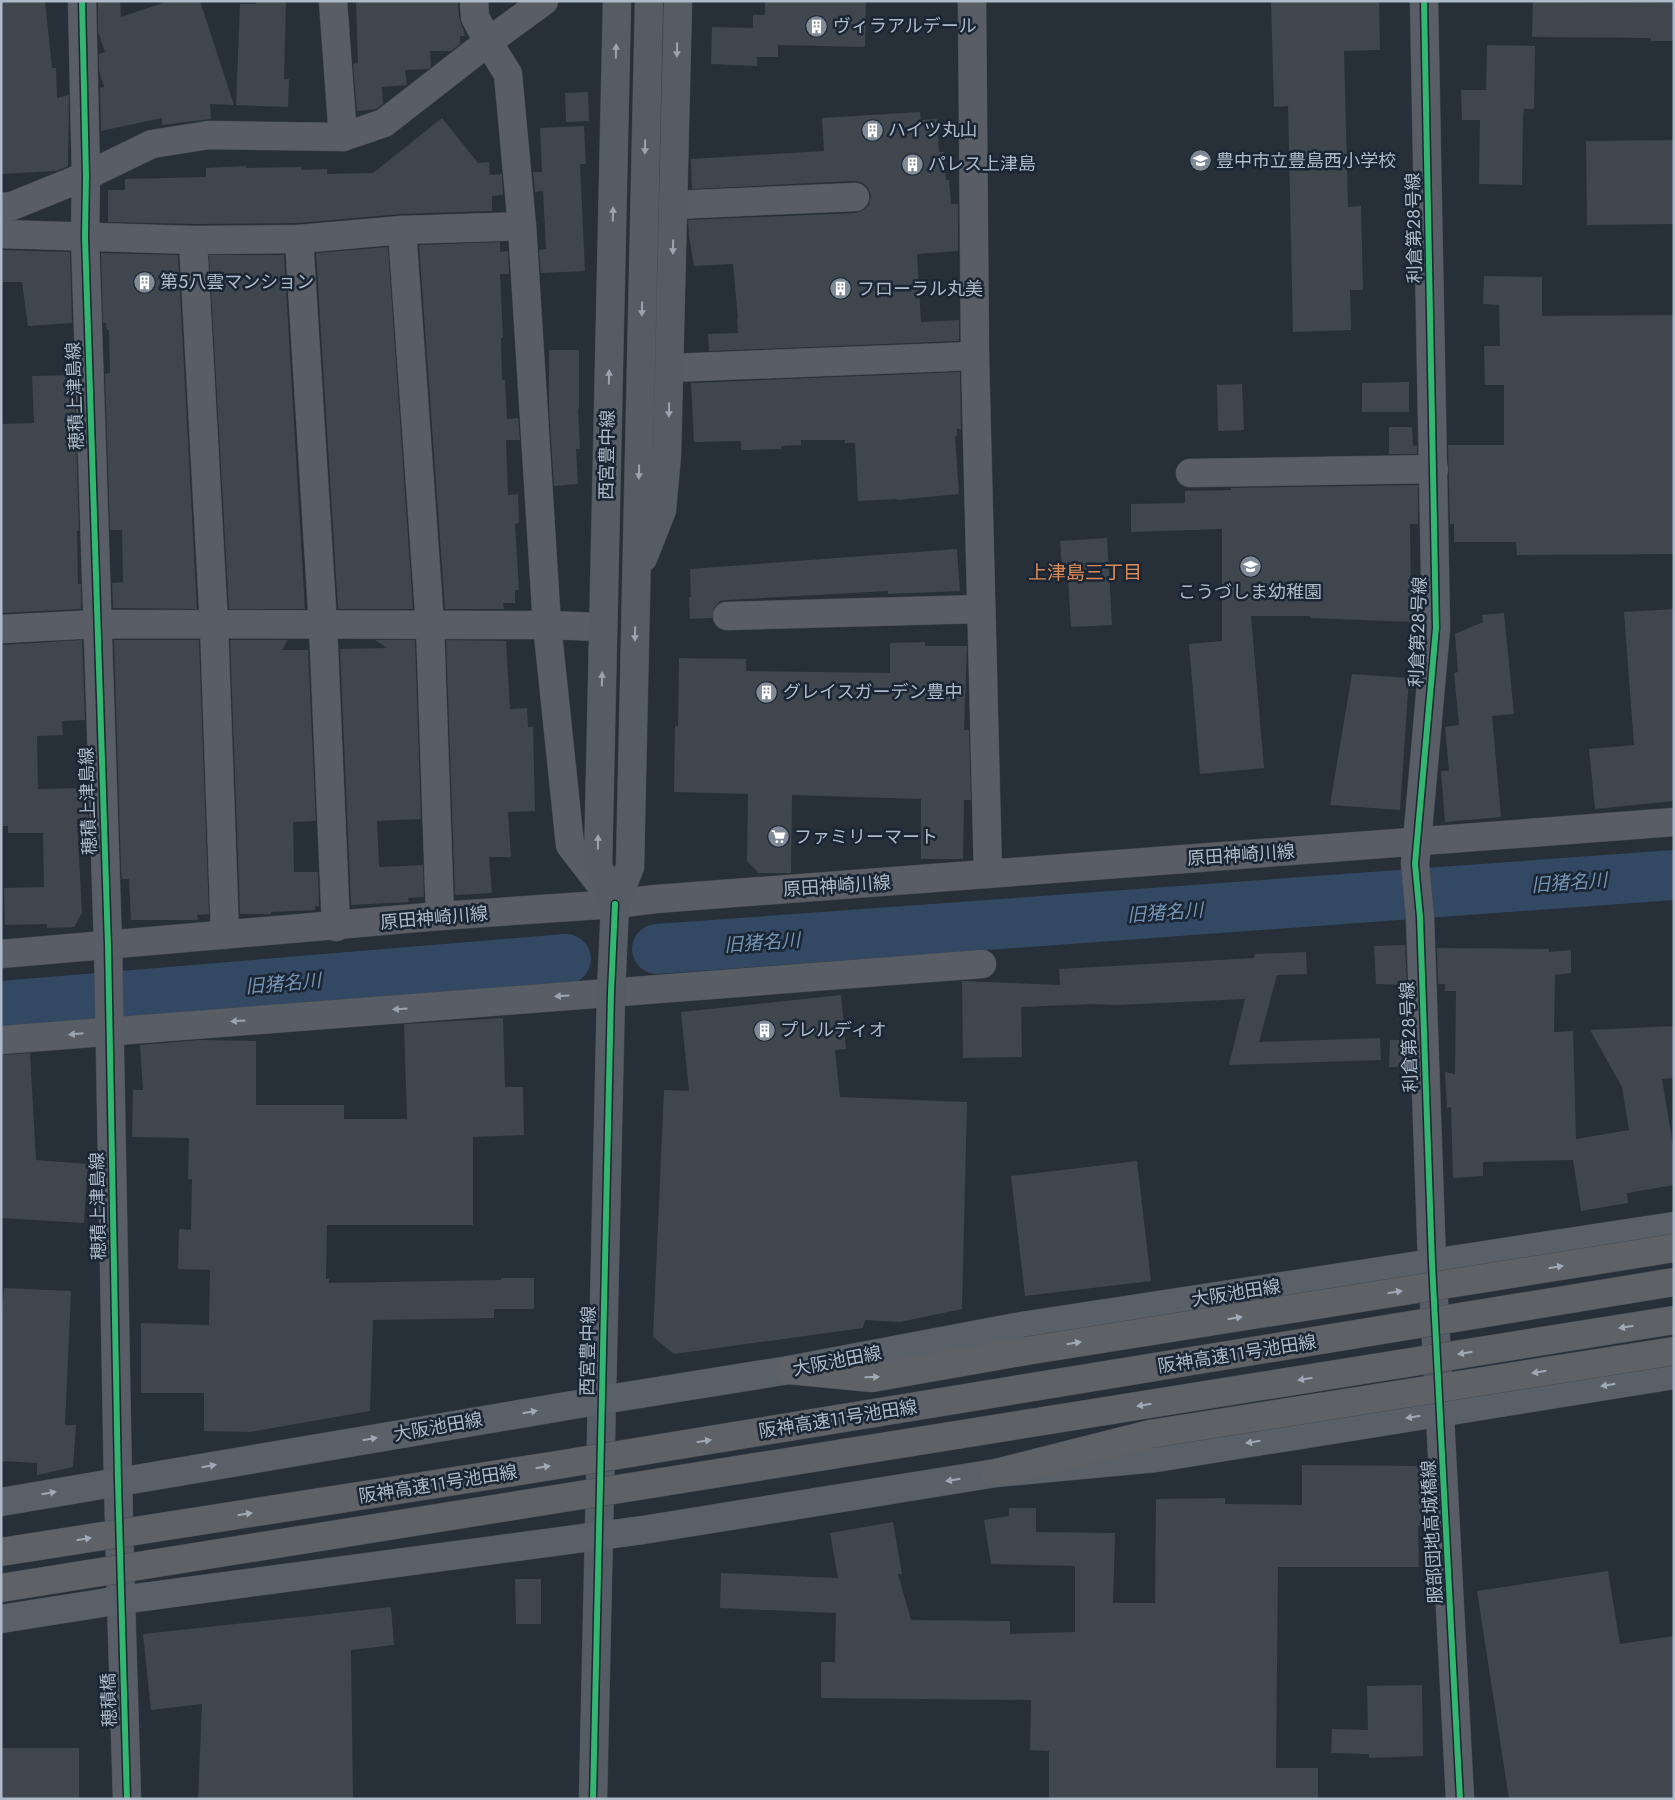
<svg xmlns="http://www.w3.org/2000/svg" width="1675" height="1800" viewBox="0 0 1675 1800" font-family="Jost,'Noto Sans JP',sans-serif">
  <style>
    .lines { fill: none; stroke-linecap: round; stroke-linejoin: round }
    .river { stroke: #324863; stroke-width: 50 }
    .building { fill: #3f464e }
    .minor-casing { stroke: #464b52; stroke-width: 29 }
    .tertiary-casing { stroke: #464b52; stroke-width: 29 }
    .secondary-casing { stroke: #464b52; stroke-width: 29 }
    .primary-casing { stroke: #444b54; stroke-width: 29 }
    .motorway-casing { stroke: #444b53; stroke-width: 29 }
    .minor { stroke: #585d66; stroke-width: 28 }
    .tertiary { stroke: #585d66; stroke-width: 28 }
    .secondary { stroke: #565c64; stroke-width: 28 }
    .primary { stroke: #5a6068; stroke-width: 28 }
    .motorway { stroke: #5e6165; stroke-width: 28 }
    .motorway-bridge-casing { stroke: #444b53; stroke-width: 29; stroke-linecap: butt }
    .motorway-bridge { stroke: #5e6165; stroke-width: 28 }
    .cycleway-casing { stroke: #1a2633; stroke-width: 9 }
    .cycleway { stroke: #33b770; stroke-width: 6 }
    .oneway { fill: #9aa3b0 }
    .oneway2 { fill: #9aa4b1 }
    .oneway3 { fill: #a0a9b6 }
    .oneway4 { fill: #9fa9b6 }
    .labels { text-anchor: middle; stroke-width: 5; stroke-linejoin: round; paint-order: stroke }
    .poi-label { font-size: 18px; fill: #b0bbca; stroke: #1a2633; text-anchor: start }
    .street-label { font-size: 18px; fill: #b0bbca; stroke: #1a2633 }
    .neighbourhood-label { font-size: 19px; fill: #df8b57; stroke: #1a2633 }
    .water-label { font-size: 19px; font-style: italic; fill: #7593b4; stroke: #1a2633 }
  </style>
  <rect width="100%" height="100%" fill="#272f38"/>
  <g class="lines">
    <g class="river">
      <polyline points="657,949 1674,875"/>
      <polyline points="1,1006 566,959"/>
    </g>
  </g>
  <g class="building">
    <polygon points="1,1 45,1 52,68 56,68 57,98 69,95 68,166 56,171 1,174"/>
    <polygon points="98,1 120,1 121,17 169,1 200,1 234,105 210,104 211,119 162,125 162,118 101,131 100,88 104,87 99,70 99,54 105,52 98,32"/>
    <polygon points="256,1 286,1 284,79 289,79 288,107 236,105 240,4 256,4"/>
    <polygon points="356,1 458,1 459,18 464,31 465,36 460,36 460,44 451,51 430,51 431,67 428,69 405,70 407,85 382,87 383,104 376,109 357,111 353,64 358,63"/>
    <polygon points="765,1 866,1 865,47 778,45 778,57 757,57 757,66 711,64 712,27 753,28 753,15 765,15"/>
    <polygon points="1271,1 1379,1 1380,50 1344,51 1348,207 1361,206 1363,290 1350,290 1351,330 1293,332 1288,106 1274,107"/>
    <polygon points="1533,2 1674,3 1674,41 1651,41 1651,38 1532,37"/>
    <polygon points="1487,45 1535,46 1534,109 1524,109 1523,116 1522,185 1479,184 1480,120 1462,120 1461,90 1486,90"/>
    <polygon points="588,92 589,121 566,122 565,93"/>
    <polygon points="920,112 921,120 937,119 939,152 944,152 946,180 949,180 951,204 958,204 958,251 917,254 921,322 959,320 959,341 709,351 708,334 738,333 737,319 738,319 733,264 694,266 689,236 688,220 856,213 863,210 869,205 871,196 868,188 863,183 854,181 692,189 691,159 824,151 822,118"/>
    <polygon points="442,118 478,163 489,162 490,175 502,174 503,195 492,196 492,211 401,214 298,223 193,224 108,222 108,190 125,190 125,179 206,177 206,168 246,166 246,168 301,167 301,170 327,169 327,174 373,173"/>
    <polygon points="584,126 586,164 580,164 585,271 541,273 539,250 546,249 543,191 535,192 533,172 542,172 540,128"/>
    <polygon points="1674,140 1674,224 1587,225 1586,141"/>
    <polygon points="500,242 500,252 508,251 509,274 500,274 503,338 501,338 502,380 505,380 507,419 518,418 520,440 506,440 508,495 518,494 519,523 515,524 519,590 515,590 515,603 503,603 504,609 445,609 419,245"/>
    <polygon points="388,247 413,609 338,609 316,253"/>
    <polygon points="1,250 70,252 72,323 28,326 22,282 1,282"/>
    <polygon points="101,253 178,255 197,609 113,608 112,583 123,582 122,530 110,530 105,374 110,373 109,330 107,330 106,323 103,323"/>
    <polygon points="209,255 284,255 305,609 229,609"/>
    <polygon points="1484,276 1542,277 1542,316 1674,315 1674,554 1517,555 1516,542 1454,542 1454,524 1450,524 1448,445 1504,445 1504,385 1485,385 1484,346 1500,346 1499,305 1483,304"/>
    <polygon points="549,350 579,350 579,409 578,409 580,449 576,449 578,484 554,486 549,409"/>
    <polygon points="960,372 961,429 957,429 957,436 955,436 959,494 897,500 897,499 858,501 855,443 845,443 845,440 801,440 801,445 781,446 781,449 741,450 741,441 694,442 691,383"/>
    <polygon points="74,375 79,531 77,531 78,584 81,584 81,609 1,613 1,424 34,423 32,376"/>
    <polygon points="1409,382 1409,412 1362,412 1362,383"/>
    <polygon points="1242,384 1244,430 1218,431 1217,385"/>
    <polygon points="1389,427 1412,427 1413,446 1417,445 1417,454 1389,454"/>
    <polygon points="1418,485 1418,524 1410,524 1411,599 1414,599 1413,622 1310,618 1310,616 1251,616 1264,768 1200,774 1189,644 1222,641 1222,529 1131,532 1131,504 1185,503 1185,491 1231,490 1231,488"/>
    <polygon points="1107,538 1112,625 1071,627 1068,579 1063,579 1060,541"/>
    <polygon points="957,549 960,591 888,594 888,591 727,600 720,601 714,608 712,618 690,619 689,597 691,597 690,569"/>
    <polygon points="1674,609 1674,801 1595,809 1589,749 1634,745 1624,612"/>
    <polygon points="1504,613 1514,714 1492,716 1501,817 1445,822 1441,771 1449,771 1445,727 1459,725 1454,673 1458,672 1455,634 1483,622 1482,615"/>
    <polygon points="82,640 85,720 62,721 63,735 37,736 38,789 87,788 88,818 77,819 82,913 74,927 47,928 47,924 5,925 4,888 44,887 43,833 8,833 8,826 1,826 1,645"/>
    <polygon points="114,640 199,640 209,914 197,915 198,920 131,920 129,879 122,879 121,869"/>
    <polygon points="230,640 288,640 282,650 308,650 316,821 293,822 294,872 318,872 319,906 315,906 315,910 271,912 271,914 240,914"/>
    <polygon points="375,640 415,640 421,819 377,821 379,866 380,867 423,865 424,897 408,898 409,902 351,905 340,649 387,648"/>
    <polygon points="446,640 506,641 510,709 527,708 528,727 533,727 535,811 508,812 511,857 489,857 492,893 455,895"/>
    <polygon points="925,642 925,646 967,646 964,730 969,730 971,800 964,800 963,859 921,859 921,799 792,795 791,873 759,873 747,861 748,794 674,792 675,726 678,726 679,658 746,659 746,671 890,673 890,643"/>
    <polygon points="1352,674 1409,678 1400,810 1330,805"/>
    <polygon points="1405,945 1407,985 1376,984 1374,946"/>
    <polygon points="1437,948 1549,949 1549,952 1571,950 1571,973 1555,975 1554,1032 1573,1031 1576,1139 1629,1130 1622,1087 1590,1030 1674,1026 1674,1078 1662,1079 1674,1151 1674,1185 1627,1193 1628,1203 1581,1211 1573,1160 1483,1162 1483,1176 1453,1178 1451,1107 1447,1108 1445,1072 1455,1074 1456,991 1445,991 1445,984 1438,984"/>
    <polygon points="1306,952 1307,974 1277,975 1259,1042 1380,1038 1381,1060 1229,1065 1245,999 1117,1005 1094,1004 1021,1007 1022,1057 963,1058 962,981 1060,985 1059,969 1254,958 1255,954"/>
    <polygon points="841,995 846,1049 835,1050 840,1097 967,1102 962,1309 900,1322 865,1320 863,1328 674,1354 653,1337 664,1090 689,1091 681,1012"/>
    <polygon points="503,1018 505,1087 523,1087 524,1135 473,1137 473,1225 327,1225 326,1279 329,1279 329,1283 501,1280 501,1278 534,1278 534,1309 494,1309 494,1318 373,1320 370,1411 250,1432 204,1431 204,1393 141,1393 141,1323 209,1325 210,1270 178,1269 179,1229 191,1230 192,1179 188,1179 189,1138 132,1137 133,1090 143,1090 140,1045 199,1040 256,1041 256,1105 344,1105 344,1119 407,1119 404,1024"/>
    <polygon points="1390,1040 1409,1040 1410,1067 1389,1067"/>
    <polygon points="30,1053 36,1160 88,1164 84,1223 1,1218 1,1055"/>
    <polygon points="1137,1161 1151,1281 1025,1296 1011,1176"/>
    <polygon points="4,1288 71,1291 65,1425 76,1425 73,1467 37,1475 37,1463 1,1461 1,1328"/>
    <polygon points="1302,1465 1423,1466 1422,1526 1418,1526 1419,1567 1278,1567 1276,1768 1318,1768 1318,1799 1049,1799 1049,1751 1030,1750 1031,1700 821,1698 821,1662 835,1662 836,1613 720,1608 721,1573 838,1578 830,1533 893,1522 902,1574 898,1574 911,1620 1010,1621 1010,1634 1075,1632 1075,1566 991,1564 984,1520 1009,1516 1009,1508 1036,1508 1036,1532 1115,1533 1113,1603 1155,1603 1156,1499 1225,1498 1225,1504 1302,1505"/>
    <polygon points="1608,1571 1620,1644 1674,1636 1674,1799 1509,1799 1477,1591"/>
    <polygon points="515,1579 541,1579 541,1624 516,1624"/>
    <polygon points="391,1607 394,1645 351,1650 353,1799 198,1799 202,1704 151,1710 143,1634"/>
    <polygon points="1422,1685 1423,1756 1369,1758 1369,1754 1331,1753 1332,1729 1368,1730 1367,1686"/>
    <rect x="1" y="1748" width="78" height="51"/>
  </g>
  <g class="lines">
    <defs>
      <g id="minor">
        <polyline points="333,1 343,137"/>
        <polyline points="474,1 475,17 488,42 508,74 522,226 547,625 570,845 607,893"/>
        <polyline points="972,1 975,356 988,874"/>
        <polyline points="1424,1 1436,628 1415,864 1420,917 1432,1263 1460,1799"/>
        <polyline points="674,205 855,197"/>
        <polyline points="1,207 12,206 86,176 152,144 209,135 343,137 384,123 488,42 544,1"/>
        <polyline points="402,230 430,625 440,916"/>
        <polyline points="1,234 193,240 299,239 402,230 522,226"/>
        <polyline points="299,239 323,625 336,927"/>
        <polyline points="193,240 214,625 225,935"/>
        <polyline points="670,368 975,356"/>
        <polyline points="1190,473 1434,469"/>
        <polyline points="727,616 981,609"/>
        <polyline points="1,629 98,624 547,625 602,627"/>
        <polyline points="1,1040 982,964"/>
        <polyline points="121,1600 127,1799"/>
      </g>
      <g id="tertiary">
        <polyline points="82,1 86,176 85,237 108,945 118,1481 121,1600"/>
        <polyline points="1,954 440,916 615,904 656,899 1674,822"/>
      </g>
      <g id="secondary">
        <polyline points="643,558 662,510 667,455 678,1"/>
        <polyline points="615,904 598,866 617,1"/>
        <polyline points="593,1799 611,993 615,904 630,867 649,1"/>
      </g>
      <g id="primary">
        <polyline points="1,1502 602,1400 789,1370 1016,1327 1674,1226"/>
        <polyline points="1,1619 121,1600 643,1530 996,1473 1156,1458 1674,1375"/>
      </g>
      <g id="motorway">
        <polyline points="789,1370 872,1378 1026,1351"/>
        <polyline points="996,1473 1150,1434"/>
      </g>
    </defs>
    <use href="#minor" class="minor-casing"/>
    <use href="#tertiary" class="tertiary-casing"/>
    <use href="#secondary" class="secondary-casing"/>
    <use href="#primary" class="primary-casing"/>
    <use href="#motorway" class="motorway-casing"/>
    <use href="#minor" class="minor"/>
    <use href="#tertiary" class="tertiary"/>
    <use href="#secondary" class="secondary"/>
    <use href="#primary" class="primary"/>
    <use href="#motorway" class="motorway"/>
    <defs>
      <g id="motorway-bridge">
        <polyline points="1026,1351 1674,1248"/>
        <polyline points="1150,1434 1674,1351"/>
        <polyline points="1,1552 551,1466 1674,1282"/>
        <polyline points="1,1588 1674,1320"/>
      </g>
    </defs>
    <use href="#motorway-bridge" class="motorway-bridge-casing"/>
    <use href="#motorway-bridge" class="motorway-bridge"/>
    <defs>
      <g id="cycleway">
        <polyline points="82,1 86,176 85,237 108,945 118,1481 127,1799"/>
        <polyline points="1424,1 1436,628 1415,864 1420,917 1432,1263 1460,1799"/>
        <polyline points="593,1799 611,993 615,904"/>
      </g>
    </defs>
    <use href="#cycleway" class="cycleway-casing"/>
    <use href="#cycleway" class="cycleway"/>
  </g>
  <defs><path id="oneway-solid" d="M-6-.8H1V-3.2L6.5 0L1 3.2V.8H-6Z" transform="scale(1.25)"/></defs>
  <g class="oneway">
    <use href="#oneway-solid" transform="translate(677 50) rotate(91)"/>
    <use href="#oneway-solid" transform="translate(616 51) rotate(-89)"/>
    <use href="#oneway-solid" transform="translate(645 147) rotate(91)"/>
    <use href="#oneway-solid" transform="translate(613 214) rotate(-89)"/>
    <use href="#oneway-solid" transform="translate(673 247) rotate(91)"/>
    <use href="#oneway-solid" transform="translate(642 309) rotate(91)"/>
    <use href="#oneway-solid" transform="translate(609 377) rotate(-89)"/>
    <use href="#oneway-solid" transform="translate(669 410) rotate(91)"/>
    <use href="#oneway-solid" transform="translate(639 472) rotate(91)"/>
    <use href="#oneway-solid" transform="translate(635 634) rotate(91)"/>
    <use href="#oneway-solid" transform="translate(602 679) rotate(-89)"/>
    <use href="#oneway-solid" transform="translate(598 842) rotate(-89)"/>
  </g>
  <g class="oneway2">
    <use href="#oneway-solid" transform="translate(562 996) rotate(176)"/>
    <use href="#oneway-solid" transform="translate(400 1009) rotate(176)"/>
    <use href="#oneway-solid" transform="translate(238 1021) rotate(176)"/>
    <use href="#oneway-solid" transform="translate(76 1034) rotate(175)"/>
  </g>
  <g class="oneway3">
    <use href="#oneway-solid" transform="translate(1556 1267) rotate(-9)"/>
    <use href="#oneway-solid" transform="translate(1395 1292) rotate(-9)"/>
    <use href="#oneway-solid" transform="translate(1235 1318) rotate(-9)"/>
    <use href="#oneway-solid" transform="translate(1626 1327) rotate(171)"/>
    <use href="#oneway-solid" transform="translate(1074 1343) rotate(-9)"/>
    <use href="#oneway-solid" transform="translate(1465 1353) rotate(171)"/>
    <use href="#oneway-solid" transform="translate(1539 1372) rotate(171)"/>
    <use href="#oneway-solid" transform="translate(872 1377) rotate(-2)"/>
    <use href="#oneway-solid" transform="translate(1305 1379) rotate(171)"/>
    <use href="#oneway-solid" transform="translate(1144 1405) rotate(171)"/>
    <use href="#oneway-solid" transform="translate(704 1441) rotate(-9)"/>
    <use href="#oneway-solid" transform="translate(543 1467) rotate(-9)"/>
    <use href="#oneway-solid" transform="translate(245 1514) rotate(-9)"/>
    <use href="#oneway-solid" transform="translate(84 1539) rotate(-9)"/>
  </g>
  <g class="oneway4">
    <use href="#oneway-solid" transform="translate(1608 1385) rotate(171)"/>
    <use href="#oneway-solid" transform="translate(530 1412) rotate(-10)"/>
    <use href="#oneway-solid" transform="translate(1413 1417) rotate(171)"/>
    <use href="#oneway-solid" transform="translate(370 1439) rotate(-10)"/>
    <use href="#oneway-solid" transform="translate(1253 1442) rotate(171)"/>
    <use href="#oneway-solid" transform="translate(209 1466) rotate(-10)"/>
    <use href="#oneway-solid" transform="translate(953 1480) rotate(171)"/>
    <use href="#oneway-solid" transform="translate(49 1493) rotate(-10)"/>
  </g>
  <defs>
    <symbol id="building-disc" viewBox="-11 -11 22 22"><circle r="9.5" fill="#808a97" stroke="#1a2633"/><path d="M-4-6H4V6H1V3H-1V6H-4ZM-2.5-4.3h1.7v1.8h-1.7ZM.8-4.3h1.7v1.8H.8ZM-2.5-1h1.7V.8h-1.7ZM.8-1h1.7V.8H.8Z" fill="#fff"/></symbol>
    <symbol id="school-disc" viewBox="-11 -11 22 22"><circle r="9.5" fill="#808a97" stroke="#1a2633"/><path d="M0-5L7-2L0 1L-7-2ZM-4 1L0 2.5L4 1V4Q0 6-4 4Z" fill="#fff"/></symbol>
    <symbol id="supermarket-disc" viewBox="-11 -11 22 22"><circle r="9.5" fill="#808a97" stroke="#1a2633"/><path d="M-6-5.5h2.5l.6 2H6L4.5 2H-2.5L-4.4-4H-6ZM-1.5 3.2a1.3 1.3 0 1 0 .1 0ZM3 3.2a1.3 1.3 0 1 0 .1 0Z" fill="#fff"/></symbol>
  </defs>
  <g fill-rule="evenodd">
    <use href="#building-disc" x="804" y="14" width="25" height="25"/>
    <use href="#building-disc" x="860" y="118" width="25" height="25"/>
    <use href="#school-disc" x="1188" y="148" width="25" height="25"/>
    <use href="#building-disc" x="900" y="152" width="25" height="25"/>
    <use href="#building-disc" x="132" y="270" width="25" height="25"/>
    <use href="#building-disc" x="828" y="276" width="25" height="25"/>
    <use href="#school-disc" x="1238" y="554" width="25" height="25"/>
    <use href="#building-disc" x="754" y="680" width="25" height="25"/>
    <use href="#supermarket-disc" x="766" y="824" width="25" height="25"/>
    <use href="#building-disc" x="752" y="1018" width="25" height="25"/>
  </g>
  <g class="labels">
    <g class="poi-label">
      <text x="833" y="32">ヴィラアルデール</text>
      <text x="888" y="136">ハイツ丸山</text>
      <text x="1216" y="167">豊中市立豊島西小学校</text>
      <text x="928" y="170">パレス上津島</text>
      <text x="160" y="288">第5八雲マンション</text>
      <text x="857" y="295">フローラル丸美</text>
      <text x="1250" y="598" text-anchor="middle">こうづしま幼稚園</text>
      <text x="783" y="698">グレイスガーデン豊中</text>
      <text x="794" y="843">ファミリーマート</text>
      <text x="780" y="1036">プレルディオ</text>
    </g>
    <g class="street-label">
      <text transform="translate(1414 228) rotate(-91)" y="6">利倉第２８号線</text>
      <text transform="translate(75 396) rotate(-92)" y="6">穂積上津島線</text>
      <text transform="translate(607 455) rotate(-89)" y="6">西宮豊中線</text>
      <text transform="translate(1418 632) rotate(-88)" y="6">利倉第２８号線</text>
      <text transform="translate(88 801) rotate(-92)" y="6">穂積上津島線</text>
      <text transform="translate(1241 855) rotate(-4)" y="6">原田神崎川線</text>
      <text transform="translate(837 886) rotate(-4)" y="6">原田神崎川線</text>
      <text transform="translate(434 918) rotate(-5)" y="6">原田神崎川線</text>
      <text transform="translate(1409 1037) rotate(-92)" y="6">利倉第２８号線</text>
      <text transform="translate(98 1206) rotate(-91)" y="6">穂積上津島線</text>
      <text transform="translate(1236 1293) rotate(-9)" y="6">大阪池田線</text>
      <text transform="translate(588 1351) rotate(-89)" y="6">西宮豊中線</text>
      <text transform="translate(1237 1354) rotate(-9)" y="6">阪神高速11号池田線</text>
      <text transform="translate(837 1361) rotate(-11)" y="6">大阪池田線</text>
      <text transform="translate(838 1419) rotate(-9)" y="6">阪神高速11号池田線</text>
      <text transform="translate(438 1427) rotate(-10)" y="6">大阪池田線</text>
      <text transform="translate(438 1484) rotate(-9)" y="6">阪神高速11号池田線</text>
      <text transform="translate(1432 1532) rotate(-93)" y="6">服部団地高城橋線</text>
      <text transform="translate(109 1700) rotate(-92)" y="6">穂積橋</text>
    </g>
    <g class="neighbourhood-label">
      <text x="1085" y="579">上津島三丁目</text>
    </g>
    <g class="water-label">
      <text transform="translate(1569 882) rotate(-4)" y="7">旧猪名川</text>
      <text transform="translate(1165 912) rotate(-4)" y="7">旧猪名川</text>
      <text transform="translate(762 942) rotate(-4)" y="7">旧猪名川</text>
      <text transform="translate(283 983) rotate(-5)" y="7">旧猪名川</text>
    </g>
  </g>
  <rect width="1675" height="1800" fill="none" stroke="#b0bbca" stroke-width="5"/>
</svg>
